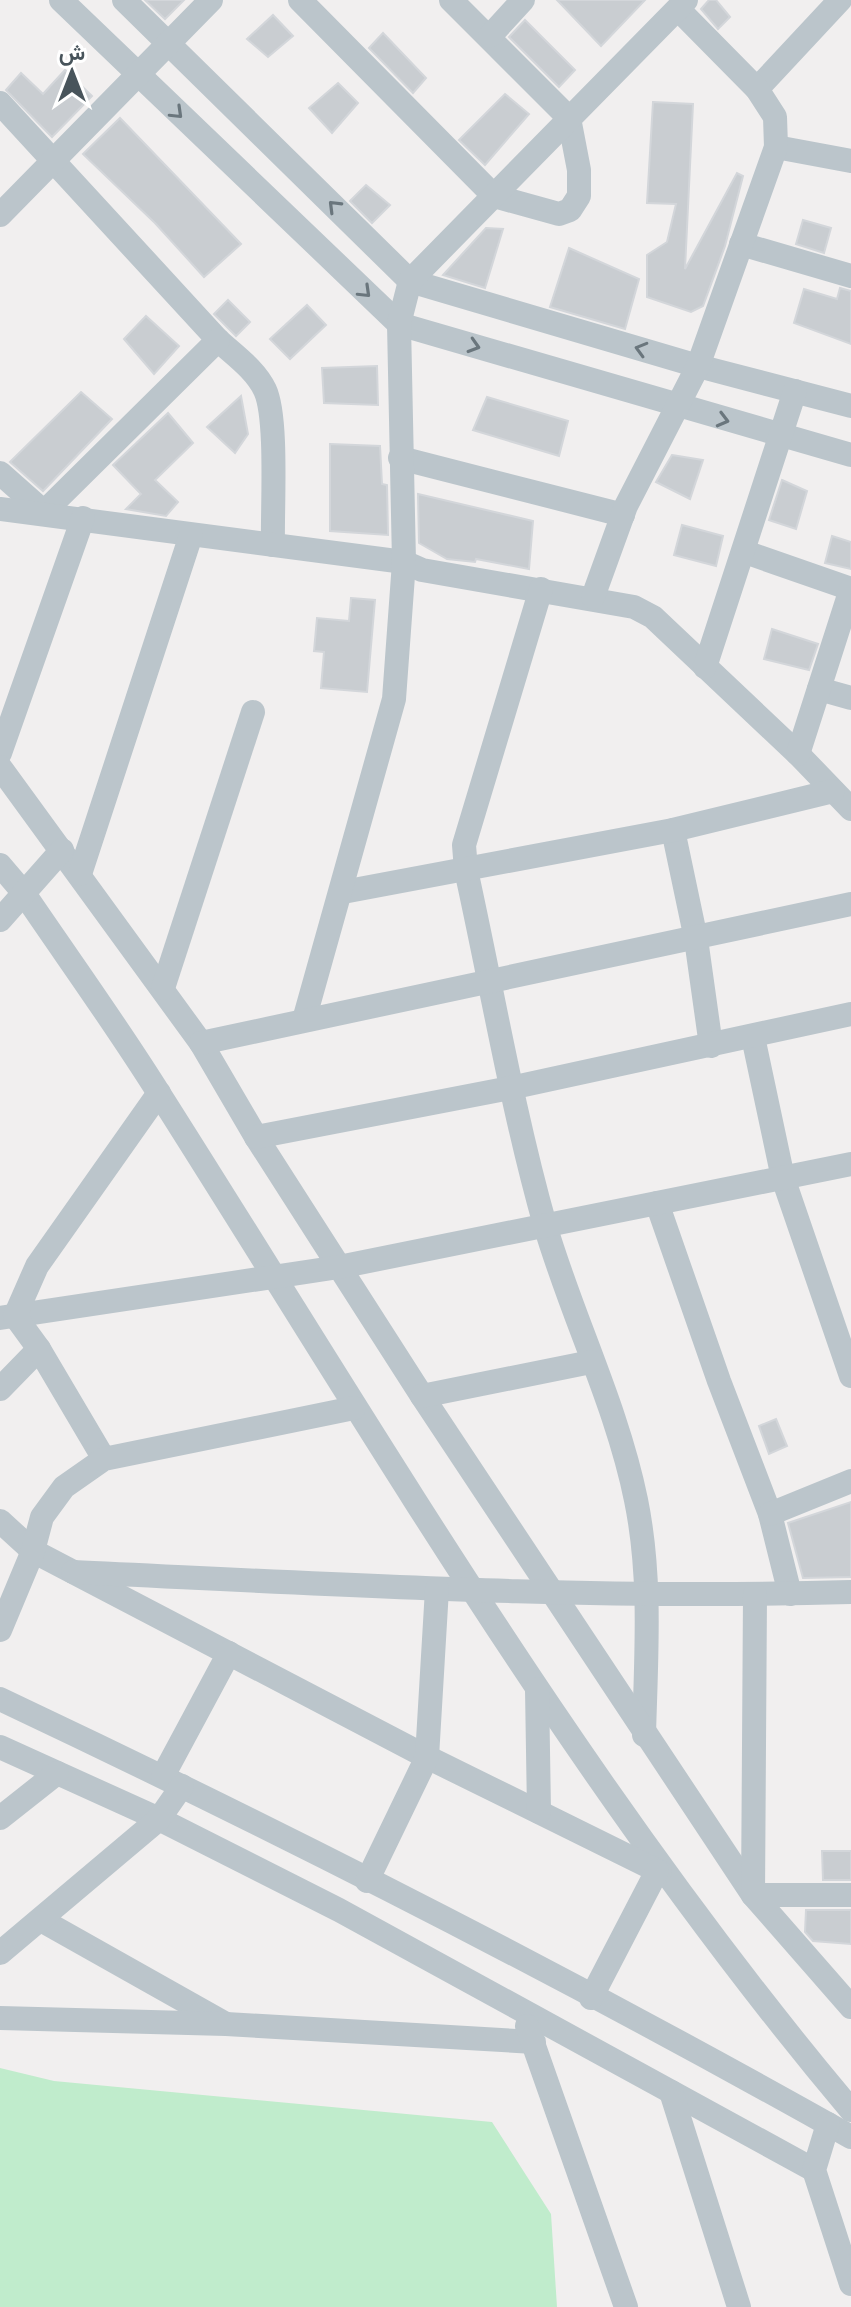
<svg xmlns="http://www.w3.org/2000/svg" width="851" height="2307" viewBox="0 0 851 2307" font-family="Quicksand,Vazirmatn,sans-serif">
  <style>
    .green { fill: #c0eccc }
    .building { fill: #c9cdd1; stroke: #d3d6da; stroke-width: 2 }
    .lines { fill: none; stroke-linecap: round; stroke-linejoin: round }
    .street { stroke: #bbc5cb; stroke-width: 24 }
    .oneway { stroke: #6a767d }
  </style>
  <rect width="100%" height="100%" fill="#f1efef"/>
  <polygon class="green" points="0,2068 54,2081 492,2122 551,2214 557,2307 0,2307"/>
  <g class="building">
    <polygon points="145,0 184,0 165,19"/>
    <polygon points="557,0 645,0 601,46"/>
    <polygon points="709,0 716,0 730,17 718,29 701,9"/>
    <polygon points="273,15 293,36 268,57 247,39"/>
    <polygon points="525,20 575,70 559,87 509,37"/>
    <polygon points="383,33 426,78 413,93 369,48"/>
    <polygon points="65,70 92,96 52,137 6,90 21,73 43,94"/>
    <polygon points="338,83 358,103 332,133 309,108"/>
    <polygon points="505,94 529,114 485,165 459,140"/>
    <polygon points="653,102 693,104 685,269 737,173 743,176 725,246 703,306 691,312 647,297 647,255 667,242 676,204 647,203"/>
    <polygon points="120,118 241,244 204,277 155,223 83,154"/>
    <polygon points="366,185 390,205 372,223 350,201"/>
    <polygon points="803,220 831,228 824,253 796,244"/>
    <polygon points="486,228 503,229 485,288 443,275"/>
    <polygon points="569,248 639,279 625,329 550,307"/>
    <polygon points="840,288 851,291 851,344 794,323 804,289 837,299"/>
    <polygon points="228,300 250,322 236,336 214,314"/>
    <polygon points="307,305 326,325 290,359 270,339"/>
    <polygon points="146,316 179,346 154,374 124,339"/>
    <polygon points="377,366 378,405 324,403 322,368"/>
    <polygon points="81,392 112,419 43,491 10,462"/>
    <polygon points="241,396 248,434 235,453 207,427"/>
    <polygon points="487,397 568,421 559,456 473,430"/>
    <polygon points="168,413 193,443 155,480 178,502 166,516 126,509 141,494 113,465"/>
    <polygon points="330,444 380,446 382,484 387,485 388,535 330,531"/>
    <polygon points="672,455 703,460 690,499 656,482"/>
    <polygon points="782,480 807,491 796,529 769,520"/>
    <polygon points="418,494 533,521 529,569 476,559 475,562 447,559 419,543"/>
    <polygon points="682,525 723,536 716,566 674,555"/>
    <polygon points="832,536 851,542 851,569 825,563"/>
    <polygon points="351,598 375,600 367,692 321,688 324,652 314,651 317,618 349,621"/>
    <polygon points="772,629 818,644 809,670 764,659"/>
    <polygon points="776,1419 787,1446 769,1454 759,1426"/>
    <polygon points="851,1502 851,1577 803,1578 788,1523"/>
    <polygon points="822,1851 851,1851 851,1880 823,1880"/>
    <polygon points="806,1910 851,1910 851,1944 813,1941 805,1932"/>
  </g>
  <g class="lines">
    <g class="street">
      <polyline points="61,0 399,324 851,455"/>
      <polyline points="124,0 410,281 698,366 851,406"/>
      <polyline points="300,0 494,196 559,214 570,210 579,196 579,170 569,118 451,0"/>
      <polyline points="490,36 523,0"/>
      <polyline points="757,89 840,0"/>
      <path d="M0,103L218,340C234,355 255,369 265,390C278,418 272,510 273,545"/>
      <polyline points="776,147 851,161"/>
      <polyline points="0,215 211,0"/>
      <polyline points="741,244 851,276"/>
      <polyline points="400,458 623,515"/>
      <polyline points="0,473 44,512 218,340"/>
      <polyline points="0,509 404,562 422,570 634,607 653,617 798,754 851,809"/>
      <polyline points="745,552 851,589"/>
      <path d="M541,589L464,845L466,870C492,988 512,1108 545,1225C572,1317 617,1406 636,1500C652,1578 646,1657 644,1735"/>
      <polyline points="593,597 626,506 698,366 776,147 775,117 757,89 678,9"/>
      <polyline points="705,667 795,391"/>
      <polyline points="819,689 851,698"/>
      <polyline points="0,753 83,518"/>
      <polyline points="798,754 851,589"/>
      <polyline points="0,767 201,1043 256,1137 422,1396 753,1895 851,2007"/>
      <polyline points="673,830 696,939 711,1046"/>
      <path d="M0,865L23,892C69,960 117,1026 160,1095C381,1443 584,1793 851,2110"/>
      <polyline points="80,874 191,535"/>
      <polyline points="343,892 673,830 833,791"/>
      <polyline points="0,920 62,850"/>
      <polyline points="163,988 253,712"/>
      <polyline points="304,1020 394,699 404,562 399,324 410,281 686,0"/>
      <polyline points="753,1037 783,1178 851,1376"/>
      <polyline points="201,1043 851,904"/>
      <polyline points="256,1137 510,1088 851,1014"/>
      <polyline points="657,1203 719,1381 770,1514 790,1594"/>
      <polyline points="0,1318 339,1267 851,1164"/>
      <polyline points="0,1389 39,1349"/>
      <polyline points="422,1396 591,1362"/>
      <polyline points="104,1459 39,1349 15,1316 37,1266 159,1093"/>
      <polyline points="770,1514 851,1481"/>
      <polyline points="0,1521 33,1551 427,1757 660,1872"/>
      <path d="M73,1572C332,1584 592,1600 851,1592"/>
      <polyline points="755,1595 753,1895 851,1895"/>
      <polyline points="0,1630 33,1551 42,1517 64,1487 104,1459 354,1408"/>
      <polyline points="537,1689 539,1812"/>
      <path d="M0,1699C288,1835 574,1981 851,2137"/>
      <polyline points="0,1747 159,1819 339,1910 814,2170"/>
      <polyline points="163,1776 229,1653"/>
      <polyline points="0,1818 57,1773"/>
      <polyline points="367,1881 427,1757 437,1589"/>
      <polyline points="41,1920 224,2023"/>
      <polyline points="0,1953 159,1819 182,1786"/>
      <polyline points="591,1998 657,1871"/>
      <polyline points="0,2018 226,2024 534,2042"/>
      <polyline points="527,2026 626,2307"/>
      <polyline points="671,2092 739,2307"/>
      <polyline points="828,2124 814,2170 851,2284"/>
    </g>
  </g>
  <defs><path id="oneway-chevron" d="M-2-3.5L2.5 0L-2 3.5" fill="none" stroke-width="1.6" stroke-linecap="round" stroke-linejoin="round" transform="scale(2)"/></defs>
  <g class="oneway">
    <use href="#oneway-chevron" transform="translate(177 113) rotate(44)"/>
    <use href="#oneway-chevron" transform="translate(334 206) rotate(-135)"/>
    <use href="#oneway-chevron" transform="translate(365 292) rotate(44)"/>
    <use href="#oneway-chevron" transform="translate(474 346) rotate(17)"/>
    <use href="#oneway-chevron" transform="translate(641 349) rotate(-164)"/>
    <use href="#oneway-chevron" transform="translate(723 420) rotate(15)"/>
  </g>
  <g transform="translate(72 72)" stroke="#ffffff" stroke-width="6" paint-order="stroke">
  <path d="M0-6L14 30L0 20L-14 30Z" fill="#48545b"/>
  <text y="-12" font-size="22" font-weight="bold" text-anchor="middle" fill="#48545b">ش</text>
  </g>
</svg>
